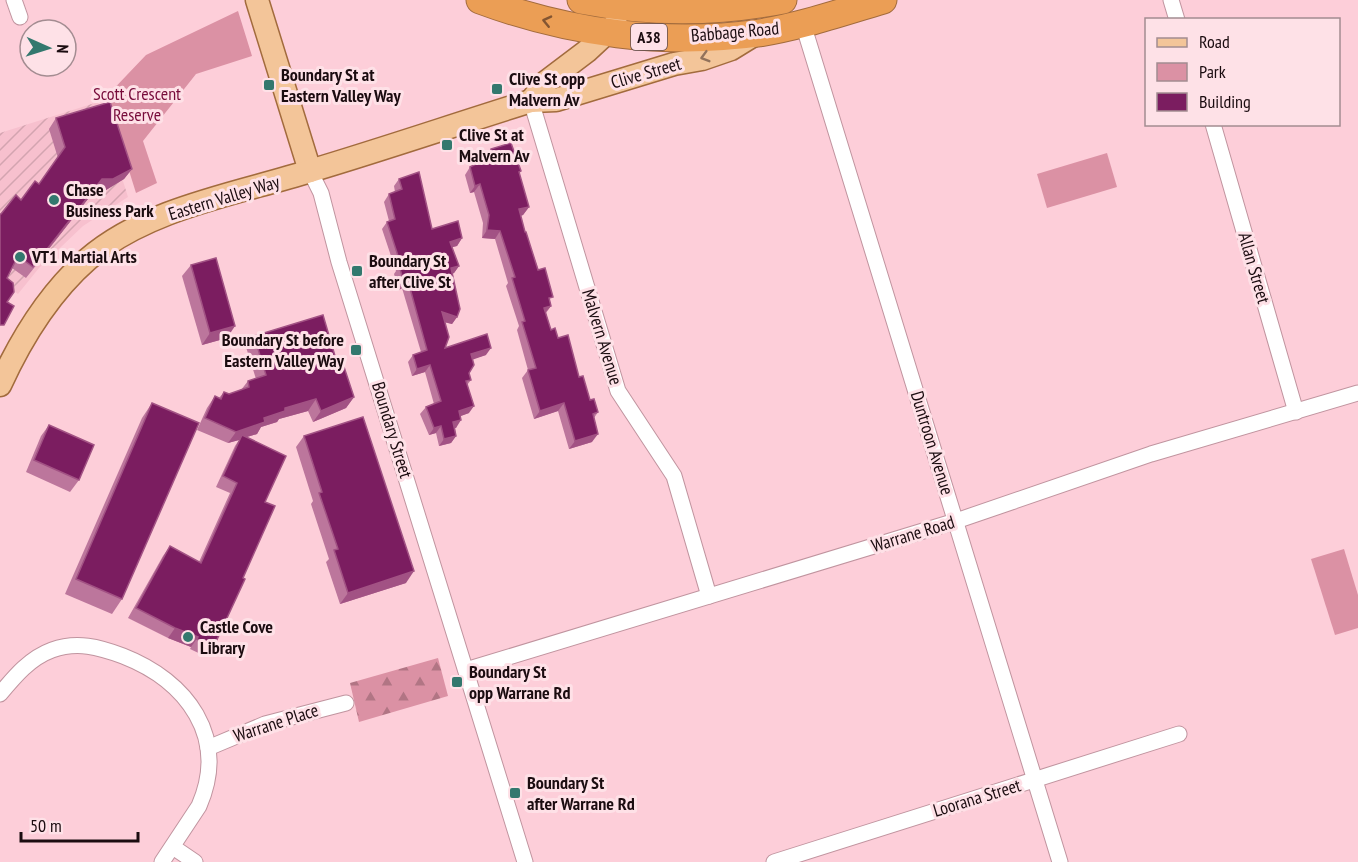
<svg xmlns="http://www.w3.org/2000/svg" width="1358" height="862" viewBox="0 0 1358 862" font-family="'PT Sans Narrow',sans-serif">
  <style>
    .industrial { fill: url(#industrial-furrows) }
    .forest { fill: url(#forest-firs) }
    .green { fill: #db91a4 }
    .lines { fill: none; stroke-linecap: round; stroke-linejoin: round }
    .street-casing { stroke: #c0949f; stroke-width: 17 }
    .primary-casing { stroke: #a26b3d; stroke-width: 25 }
    .highway-casing { stroke: #a26b3d; stroke-width: 29 }
    .street { stroke: #fff; stroke-width: 15 }
    .primary { stroke: #f3c599; stroke-width: 22 }
    .highway { stroke: #eb9e55; stroke-width: 27 }
    .wall { fill: #bc769c }
    .shaded-wall { fill: #a25284 }
    .building { fill: #7b1d60; stroke: #a25284; stroke-width: 1.5 }
    .oneway { stroke: #835532 }
    .oneway2 { stroke: #92725b }
    .poi-dot { fill: #33786e; stroke: #fee1e7; stroke-width: 2 }
    .labels { text-anchor: middle; stroke-width: 6; stroke-linejoin: round; paint-order: stroke }
    .shield { fill: #fee1e7; stroke: #5f4c50; stroke-width: 1.5 }
    .shield-label { font-size: 16px; font-weight: bold; fill: #1b0c10 }
    .street-label { font-size: 18px; fill: #1b0c10; stroke: #fee1e7 }
    .poi-label { font-size: 18px; font-weight: bold; fill: #1b0c10; stroke: #fee1e7; text-anchor: start }
    .park-label { font-size: 18px; fill: #770b3a; stroke: #fee1e7 }
  </style>
  <defs>
    <pattern id="industrial-furrows" width="10" height="10" patternUnits="userSpaceOnUse" patternTransform="scale(1.5)"><rect width="10" height="10" fill="#f7c0ce"/><path d="M-1 1l2-2M0 10L10 0M9 11l2-2" fill="none" stroke="#d3a4b0"/></pattern>
    <pattern id="forest-firs" width="22" height="20" patternUnits="userSpaceOnUse" patternTransform="scale(1.5)"><rect width="22" height="20" fill="#db91a4"/><path d="M5 1l3.5 6h-7zM16 11l3.5 6h-7z" fill="#b17584"/></pattern>
  </defs>
  <rect width="100%" height="100%" fill="#fdced9"/>
  <polygon class="industrial" points="98,102 128,197 83,226 39,268 18,294 0,280 0,133"/>
  <polygon class="forest" points="438,658 448,696 359,722 350,683"/>
  <g class="green">
    <polygon points="238,11 252,56 196,74 143,141 157,183 136,193 106,97 146,55"/>
    <polygon points="1107,153 1117,187 1047,208 1037,174"/>
    <polygon points="1344,549 1358,595 1358,628 1335,635 1311,559"/>
  </g>
  <g class="lines">
    <defs>
      <g id="street">
        <polyline points="14,0 20,17"/>
        <polyline points="1171,0 1177,20"/>
        <polyline points="803,24 1060,862"/>
        <polyline points="531,101 618,391 674,476 709,596"/>
        <polyline points="1213,124 1296,412"/>
        <polyline points="310,171 321,193 339,262 525,862"/>
        <polyline points="466,670 956,521 1151,454 1358,393"/>
        <path d="M0,694C15,676 30,658 52,650C77,641 99,647 123,656C187,681 229,737 199,806L162,862"/>
        <polyline points="208,748 265,724 346,703"/>
        <polyline points="173,847 195,862"/>
        <polyline points="774,862 1179,734"/>
      </g>
      <g id="primary">
        <polyline points="257,0 310,171"/>
        <polyline points="531,101 546,82 587,51 616,24"/>
        <path d="M0,385C21,339 49,293 88,259C147,208 237,194 310,171C384,149 457,124 531,101L556,100L674,64L702,59L731,49L757,33"/>
      </g>
      <g id="highway">
        <path d="M480,0C569,33 665,46 759,33C802,26 842,12 883,0"/>
        <path d="M581,0C648,13 717,13 783,0"/>
      </g>
    </defs>
    <use href="#street" class="street-casing"/>
    <use href="#primary" class="primary-casing"/>
    <use href="#highway" class="highway-casing"/>
    <use href="#street" class="street"/>
    <use href="#primary" class="primary"/>
    <use href="#highway" class="highway"/>
  </g>
  <g class="wall">
    <polygon points="56,118 132,169 124,179 106,190 95,190 26,278 12,268 7,278 7,302 4,325 1,214 21,200 39,184 58,158 49,129"/>
    <polygon points="491,149 519,173 529,207 523,215 521,216 525,232 550,301 551,306 546,313 551,330 558,338 579,377 590,400 598,412 594,418 592,442 569,449 558,411 534,419 522,378 528,370 517,330 519,326 506,286 508,283 495,239 482,238 483,223 474,192 470,193 465,175 470,167 486,160 485,157"/>
    <polygon points="399,179 432,229 462,238 457,246 452,247 459,266 454,273 452,274 457,317 452,324 444,322 445,348 486,355 472,359 469,373 471,380 467,385 469,413 460,416 456,428 455,428 456,436 451,443 439,446 436,433 429,435 420,414 426,407 434,404 425,372 412,376 408,362 413,355 421,352 402,288 399,290 394,274 396,271 382,229 387,222 389,221 384,202 389,194 395,192 394,186"/>
    <polygon points="191,265 227,338 202,345 182,276"/>
    <polygon points="254,336 335,356 354,397 346,408 313,422 308,411 279,419 277,422 261,427 257,434 247,437 265,502 243,578 214,646 207,657 190,649 191,647 168,638 128,618 163,556 170,546 199,562 230,493 216,487 235,446 239,440 228,443 197,430 207,408 215,396 219,398 224,392 229,394 241,390 248,381 256,379 246,347"/>
    <polygon points="152,403 122,599 112,614 65,594 142,418"/>
    <polygon points="49,425 79,480 70,492 26,472 41,436"/>
    <polygon points="304,436 406,583 340,604 326,562 329,559 311,504 313,501 296,447"/>
  </g>
  <g class="shaded-wall">
    <polygon points="132,169 124,179 106,190 95,190 26,278 102,179"/>
    <polygon points="480,184 474,192 470,193 475,186"/>
    <polygon points="529,207 523,215 514,217 519,209"/>
    <polygon points="487,230 500,231 495,239 482,238"/>
    <polygon points="462,238 457,246 445,249 450,242"/>
    <polygon points="459,266 454,273 446,276 451,268"/>
    <polygon points="408,281 402,288 399,290 404,282"/>
    <polygon points="551,306 545,313 544,308"/>
    <polygon points="442,312 457,317 452,324 436,320"/>
    <polygon points="235,326 227,338 202,345 210,333"/>
    <polygon points="491,348 486,355 466,362 471,354"/>
    <polygon points="430,365 425,372 412,376 417,369"/>
    <polygon points="354,397 346,408 313,422 321,411"/>
    <polygon points="316,399 308,411 279,419 277,422 261,427 257,434 240,439 242,435 239,440 228,443 236,432 264,418 285,408"/>
    <polygon points="564,403 558,411 534,419 540,411"/>
    <polygon points="474,406 469,413 453,419 459,411"/>
    <polygon points="461,420 456,428 448,430 453,422"/>
    <polygon points="441,426 436,433 429,435 434,428"/>
    <polygon points="598,434 592,442 569,449 575,441"/>
    <polygon points="456,436 451,443 439,446 444,439"/>
    <polygon points="414,571 406,583 340,604 348,593"/>
    <polygon points="175,628 198,637 191,647 168,638"/>
  </g>
  <g class="building">
    <polygon points="110,102 132,169 113,179 102,179 33,267 18,256 7,278 13,283 14,292 7,302 14,306 4,325 0,325 0,214 1,214 16,195 21,200 35,181 39,184 65,147 56,118"/>
    <polygon points="511,143 521,171 519,172 529,207 519,209 525,232 526,232 538,270 545,268 553,297 549,298 551,306 544,308 551,330 555,328 558,338 568,335 579,377 583,376 590,400 594,399 598,412 593,414 598,434 575,441 564,403 540,411 528,370 536,368 522,322 525,321 512,278 515,277 500,231 487,230 489,215 480,184 475,186 470,167 492,156 491,149"/>
    <polygon points="419,172 432,229 458,221 462,238 450,242 459,266 451,268 460,309 457,317 442,312 449,337 445,348 487,334 491,348 471,354 474,365 469,373 471,380 466,381 474,406 459,411 461,420 453,422 456,436 444,439 441,426 434,428 426,407 441,401 430,365 417,369 413,355 427,350 408,281 404,282 399,266 401,265 387,222 395,219 389,194 402,189 399,179"/>
    <polygon points="216,258 235,326 210,333 191,265"/>
    <polygon points="323,315 335,356 338,362 342,361 354,397 321,411 316,399 285,408 285,411 264,418 265,422 236,432 205,418 215,396 221,399 224,392 229,394 249,387 248,381 266,375 254,336"/>
    <polygon points="152,403 199,423 122,599 76,579"/>
    <polygon points="363,417 414,571 348,593 334,550 338,549 319,493 322,492 304,436"/>
    <polygon points="49,425 94,445 79,480 34,460"/>
    <polygon points="242,435 286,456 265,502 275,506 243,578 245,579 214,646 197,639 198,637 175,628 136,608 170,546 201,563 237,483 223,476"/>
  </g>
  <defs><path id="oneway-chevron" d="M-2-3.5L2.5 0L-2 3.5" fill="none" stroke-width="1.6" stroke-linecap="round" stroke-linejoin="round" transform="scale(1.5)"/></defs>
  <use class="oneway" href="#oneway-chevron" transform="translate(547 21) rotate(-167)"/>
  <use class="oneway2" href="#oneway-chevron" transform="translate(705 57) rotate(164)"/>
  <g class="poi-dot">
    <rect x="263" y="79" width="12" height="12" rx="3"/>
    <rect x="491" y="83" width="12" height="12" rx="3"/>
    <rect x="441" y="139" width="12" height="12" rx="3"/>
    <circle cx="54" cy="200" r="6"/>
    <circle cx="20" cy="257" r="6"/>
    <rect x="351" y="265" width="12" height="12" rx="3"/>
    <rect x="350" y="344" width="12" height="12" rx="3"/>
    <circle cx="188" cy="637" r="6"/>
    <rect x="451" y="676" width="12" height="12" rx="3"/>
    <rect x="509" y="787" width="12" height="12" rx="3"/>
  </g>
  <g class="labels">
    <rect class="shield" x="631" y="24" width="36" height="26" rx="4.5"/>
    <g class="shield-label">
      <text x="649" y="43">A38</text>
    </g>
    <g class="street-label">
      <text transform="translate(735 32) rotate(-5)" y="6">Babbage Road</text>
      <text transform="translate(646 73) rotate(-16)" y="6">Clive Street</text>
      <text transform="translate(224 198) rotate(-17)" y="6">Eastern Valley Way</text>
      <text transform="translate(1254 268) rotate(74)" y="6">Allan Street</text>
      <text transform="translate(602 337) rotate(73)" y="6">Malvern Avenue</text>
      <text transform="translate(392 430) rotate(73)" y="6">Boundary Street</text>
      <text transform="translate(932 443) rotate(73)" y="6">Duntroon Avenue</text>
      <text transform="translate(913 534) rotate(-17)" y="6">Warrane Road</text>
      <text transform="translate(276 723) rotate(-18)" y="6">Warrane Place</text>
      <text transform="translate(977 798) rotate(-17)" y="6">Loorana Street</text>
    </g>
    <g class="poi-label">
      <text x="281" y="81">Boundary St at<tspan x="281" dy="21">Eastern Valley Way</tspan></text>
      <text x="509" y="85">Clive St opp<tspan x="509" dy="21">Malvern Av</tspan></text>
      <text x="459" y="141">Clive St at<tspan x="459" dy="21">Malvern Av</tspan></text>
      <text x="66" y="196">Chase<tspan x="66" dy="21">Business Park</tspan></text>
      <text x="32" y="263">VT1 Martial Arts</text>
      <text x="369" y="267">Boundary St<tspan x="369" dy="21">after Clive St</tspan></text>
      <text x="344" y="346" text-anchor="end">Boundary St before<tspan x="344" dy="21">Eastern Valley Way</tspan></text>
      <text x="200" y="633">Castle Cove<tspan x="200" dy="21">Library</tspan></text>
      <text x="469" y="678">Boundary St<tspan x="469" dy="21">opp Warrane Rd</tspan></text>
      <text x="527" y="789">Boundary St<tspan x="527" dy="21">after Warrane Rd</tspan></text>
    </g>
    <g class="park-label">
      <text x="137" y="100">Scott Crescent<tspan x="137" dy="21">Reserve</tspan></text>
    </g>
  </g>
  <rect x="1145" y="18" width="195" height="108" fill="#fee1e7" stroke="#a38c91" stroke-width="1.5"/>
  <rect x="1157" y="38" width="30" height="9" fill="#f3c599" stroke="#a38c91" stroke-width="1.5"/>
  <text x="1199" y="48" font-size="18" fill="#1b0c10">Road</text>
  <rect x="1157" y="63" width="30" height="18" fill="#db91a4" stroke="#a38c91" stroke-width="1.5"/>
  <text x="1199" y="78" font-size="18" fill="#1b0c10">Park</text>
  <rect x="1157" y="93" width="30" height="18" fill="#7b1d60" stroke="#a38c91" stroke-width="1.5"/>
  <text x="1199" y="108" font-size="18" fill="#1b0c10">Building</text>
  <g transform="translate(48 48) rotate(93)"><circle r="28" fill="#fee1e7" stroke="#a38c91" stroke-width="1.5"/>
  <path d="M0-4.5L10 22L0 15L-10 22Z" fill="#33786e"/>
  <text y="-9" font-size="16" font-weight="bold" text-anchor="middle" fill="#1b0c10">N</text>
  </g>
  <path d="M21 832v9h117v-9" fill="none" stroke="#1b0c10" stroke-width="3"/>
  <text x="30" y="832" font-size="18" fill="#1b0c10" stroke="#fee1e7" stroke-width="4.5" paint-order="stroke">50 m</text>
</svg>
